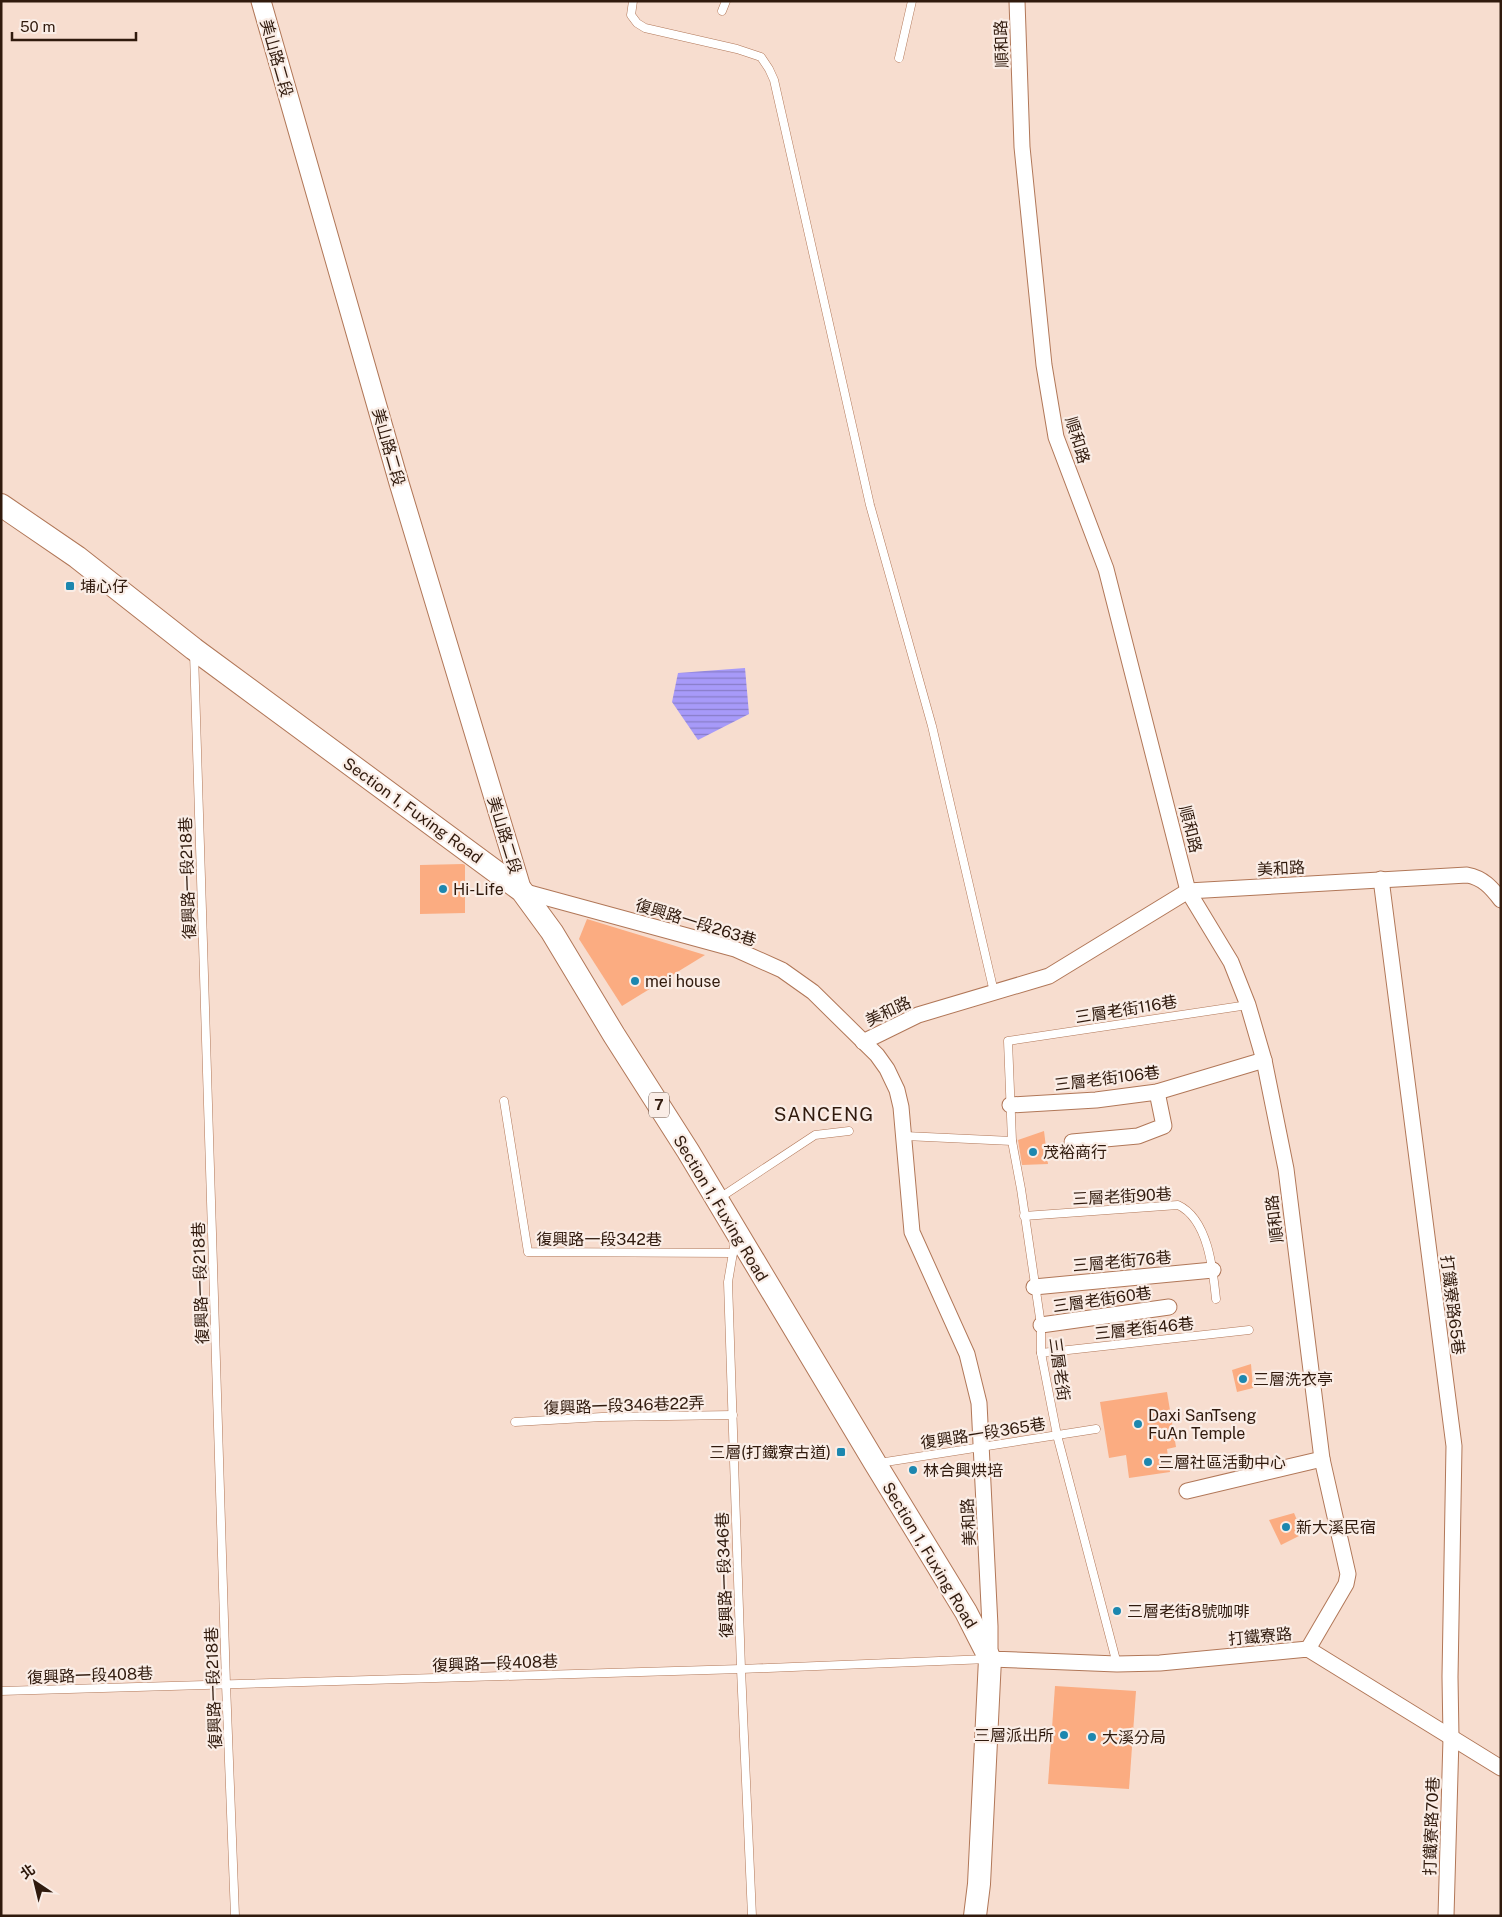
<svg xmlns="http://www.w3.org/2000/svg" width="1502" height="1917" viewBox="0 0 1502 1917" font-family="'Public Sans','Noto Sans TC',sans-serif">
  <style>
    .water { fill: url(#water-rules) }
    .building { fill: #fbac81 }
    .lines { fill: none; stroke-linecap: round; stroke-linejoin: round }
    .service-casing { stroke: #b17758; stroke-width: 9 }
    .minor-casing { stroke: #b17758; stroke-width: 17 }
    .tertiary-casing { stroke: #b17758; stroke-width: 21 }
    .primary-casing { stroke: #b17758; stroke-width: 24 }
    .service { stroke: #fff; stroke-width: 8 }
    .minor { stroke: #fff; stroke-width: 15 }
    .tertiary { stroke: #fff; stroke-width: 19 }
    .primary { stroke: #fff; stroke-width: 22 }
    .poi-dot { fill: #1c87af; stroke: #faede6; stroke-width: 2 }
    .labels { text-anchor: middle; stroke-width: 4.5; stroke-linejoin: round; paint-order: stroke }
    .shield { fill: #faede6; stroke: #6d594e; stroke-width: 1 }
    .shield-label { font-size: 15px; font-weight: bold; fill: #301a0d }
    .street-label { font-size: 16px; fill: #301a0d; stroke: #faede6 }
    .poi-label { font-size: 16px; fill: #301a0d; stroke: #faede6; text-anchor: start }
    .quarter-label { font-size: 19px; letter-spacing: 1px; fill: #301a0d; stroke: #faede6 }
  </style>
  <defs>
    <pattern id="water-rules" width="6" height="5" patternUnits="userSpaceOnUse" patternTransform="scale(1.25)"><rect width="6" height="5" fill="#a79af9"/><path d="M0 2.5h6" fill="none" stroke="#887dc8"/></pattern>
  </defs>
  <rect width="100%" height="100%" fill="#f7ddcf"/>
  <polygon class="water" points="745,668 749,714 698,740 672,702 678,673"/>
  <g class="building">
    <polygon points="463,864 465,865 465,913 420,914 420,865"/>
    <polygon points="587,919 705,955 622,1006 579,939"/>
    <polygon points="1044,1131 1048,1164 1022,1165 1018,1140"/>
    <polygon points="1251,1364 1253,1388 1237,1392 1232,1370"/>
    <polygon points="1167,1392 1176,1447 1167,1449 1170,1472 1129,1478 1126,1455 1109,1458 1100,1402"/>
    <polygon points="1294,1513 1303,1534 1281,1545 1269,1520"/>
    <polygon points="1055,1686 1136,1691 1129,1789 1048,1784"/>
  </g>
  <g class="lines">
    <defs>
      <g id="service">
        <polyline points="633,1 631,15 637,23 645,28 737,49 761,57 769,69 774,80 870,505 932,726 994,992"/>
        <polyline points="722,11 726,1"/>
        <polyline points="899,58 912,1"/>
        <polyline points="194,653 226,1684 235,1916"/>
        <polyline points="504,1101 528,1252 733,1253"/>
        <polyline points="905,1136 1012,1141"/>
        <polyline points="718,1199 815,1135 849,1131"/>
        <path d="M1024,1216L1178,1205C1208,1219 1213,1269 1216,1299"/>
        <polyline points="735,1241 728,1282 741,1669 752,1916"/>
        <polyline points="1041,1353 1249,1330"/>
        <polyline points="515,1422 602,1417 733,1415"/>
        <polyline points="879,1463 1096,1429"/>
        <polyline points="1117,1664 1057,1435 1041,1353 1041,1325 1021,1189 1012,1141 1008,1041 1248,1005"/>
        <polyline points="1,1691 741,1669 988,1659"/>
      </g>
      <g id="minor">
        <polyline points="1017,1 1022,147 1044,365 1056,437 1106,569 1188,891 1231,962 1248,1005 1264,1060 1286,1169 1322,1459 1348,1574 1346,1584 1308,1649"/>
        <polyline points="1381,879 1454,1446 1450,1677 1451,1738 1446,1916"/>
        <polyline points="522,891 735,949 782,970 813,992 877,1055 887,1069 897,1090 901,1107 912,1232 967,1354 979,1403 990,1626 990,1659 1117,1664 1160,1663 1308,1649 1501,1768"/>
        <path d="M863,1042L918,1015L1049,976L1188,891L1467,875C1483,878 1491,887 1501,900"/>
        <polyline points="1010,1105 1096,1100 1157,1092 1264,1060"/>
        <polyline points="1072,1142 1138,1136 1164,1126 1157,1092"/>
        <polyline points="1034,1287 1213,1270"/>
        <polyline points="1041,1325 1169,1307"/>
        <polyline points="1187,1491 1322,1459"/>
      </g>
      <polyline id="tertiary" points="261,1 399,483 522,891"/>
      <polyline id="primary" points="1,505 77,557 194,649 522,891 552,932 614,1035 688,1151 875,1463 966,1612 990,1659 979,1884 975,1916"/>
    </defs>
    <use href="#service" class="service-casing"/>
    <use href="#minor" class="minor-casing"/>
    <use href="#tertiary" class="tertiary-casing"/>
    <use href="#primary" class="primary-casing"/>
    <use href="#service" class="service"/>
    <use href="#minor" class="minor"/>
    <use href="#tertiary" class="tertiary"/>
    <use href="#primary" class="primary"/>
  </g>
  <g class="poi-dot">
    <rect x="65" y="581" width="10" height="10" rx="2.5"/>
    <circle cx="443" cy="889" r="5"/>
    <circle cx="635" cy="981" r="5"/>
    <circle cx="1033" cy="1152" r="5"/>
    <circle cx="1243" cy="1379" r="5"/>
    <circle cx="1138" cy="1424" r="5"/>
    <rect x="836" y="1447" width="10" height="10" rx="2.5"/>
    <circle cx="1148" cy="1462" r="5"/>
    <circle cx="913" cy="1470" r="5"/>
    <circle cx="1286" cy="1527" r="5"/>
    <circle cx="1117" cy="1611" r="5"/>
    <circle cx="1064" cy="1735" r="5"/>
    <circle cx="1092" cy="1737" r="5"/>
  </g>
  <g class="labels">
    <rect class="shield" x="649" y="1092.5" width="20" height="25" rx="4"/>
    <g class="shield-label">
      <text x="659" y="1110">7</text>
    </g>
    <g class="street-label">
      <text transform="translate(1001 44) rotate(-92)" y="6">順和路</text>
      <text transform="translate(277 58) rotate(74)" y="6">美山路二段</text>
      <text transform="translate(1078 440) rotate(73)" y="6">順和路</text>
      <text transform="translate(389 447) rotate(74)" y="6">美山路二段</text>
      <text transform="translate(413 810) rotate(36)" y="6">Section 1, Fuxing Road</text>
      <text transform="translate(1191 829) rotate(76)" y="6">順和路</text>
      <text transform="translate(505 835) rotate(73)" y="6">美山路二段</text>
      <text transform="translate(1281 868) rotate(-3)" y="6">美和路</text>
      <text transform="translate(187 878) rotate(-92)" y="6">復興路一段218巷</text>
      <text transform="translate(696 922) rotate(17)" y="6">復興路一段263巷</text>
      <text transform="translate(1126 1009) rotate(-9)" y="6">三層老街116巷</text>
      <text transform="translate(888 1011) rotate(-25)" y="6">美和路</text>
      <text transform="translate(1107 1078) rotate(-7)" y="6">三層老街106巷</text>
      <text transform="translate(1122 1196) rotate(-3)" y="6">三層老街90巷</text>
      <text transform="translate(721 1208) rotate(59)" y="6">Section 1, Fuxing Road</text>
      <text transform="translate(1274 1219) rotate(-97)" y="6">順和路</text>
      <text x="599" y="1245">復興路一段342巷</text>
      <text transform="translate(1122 1261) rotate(-5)" y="6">三層老街76巷</text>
      <text transform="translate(200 1283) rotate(-92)" y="6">復興路一段218巷</text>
      <text transform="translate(1102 1299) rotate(-8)" y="6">三層老街60巷</text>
      <text transform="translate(1453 1305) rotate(83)" y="6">打鐵寮路65巷</text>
      <text transform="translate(1144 1328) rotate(-6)" y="6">三層老街46巷</text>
      <text transform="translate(1060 1369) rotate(82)" y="6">三層老街</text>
      <text transform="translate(624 1405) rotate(-2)" y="6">復興路一段346巷22弄</text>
      <text transform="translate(983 1433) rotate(-9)" y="6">復興路一段365巷</text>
      <text transform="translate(968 1522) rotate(-93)" y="6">美和路</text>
      <text transform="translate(930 1555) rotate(59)" y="6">Section 1, Fuxing Road</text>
      <text transform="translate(724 1575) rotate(-92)" y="6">復興路一段346巷</text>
      <text transform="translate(1260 1636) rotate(-5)" y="6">打鐵寮路</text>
      <text transform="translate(495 1663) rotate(-2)" y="6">復興路一段408巷</text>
      <text transform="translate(90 1675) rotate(-2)" y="6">復興路一段408巷</text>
      <text transform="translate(213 1688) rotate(-92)" y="6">復興路一段218巷</text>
      <text transform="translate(1431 1826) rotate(-88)" y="6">打鐵寮路70巷</text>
    </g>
    <g class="poi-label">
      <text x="80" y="592">埔心仔</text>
      <text x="453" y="895">Hi-Life</text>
      <text x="645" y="987">mei house</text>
      <text x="1043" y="1158">茂裕商行</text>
      <text x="1253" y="1385">三層洗衣亭</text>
      <text x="1148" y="1421">Daxi SanTseng<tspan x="1148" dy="18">FuAn Temple</tspan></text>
      <text x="831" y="1458" text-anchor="end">三層(打鐵寮古道)</text>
      <text x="1158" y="1468">三層社區活動中心</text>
      <text x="923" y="1476">林合興烘培</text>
      <text x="1296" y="1533">新大溪民宿</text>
      <text x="1127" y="1617">三層老街8號咖啡</text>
      <text x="1054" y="1741" text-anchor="end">三層派出所</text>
      <text x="1102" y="1743">大溪分局</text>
    </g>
    <g class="quarter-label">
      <text x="824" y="1121">SANCENG</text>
    </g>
  </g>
  <rect width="1502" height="1917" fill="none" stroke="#301a0d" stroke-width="5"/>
  <g transform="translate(35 1882) rotate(325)" stroke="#faede6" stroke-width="4" paint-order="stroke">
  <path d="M0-4L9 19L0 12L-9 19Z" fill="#301a0d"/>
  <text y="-8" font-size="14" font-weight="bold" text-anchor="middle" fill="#301a0d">北</text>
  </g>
  <path d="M12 32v8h124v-8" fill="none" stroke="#301a0d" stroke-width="2.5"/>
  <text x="20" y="32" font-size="15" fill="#301a0d" stroke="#faede6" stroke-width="4" paint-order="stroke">50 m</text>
</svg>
